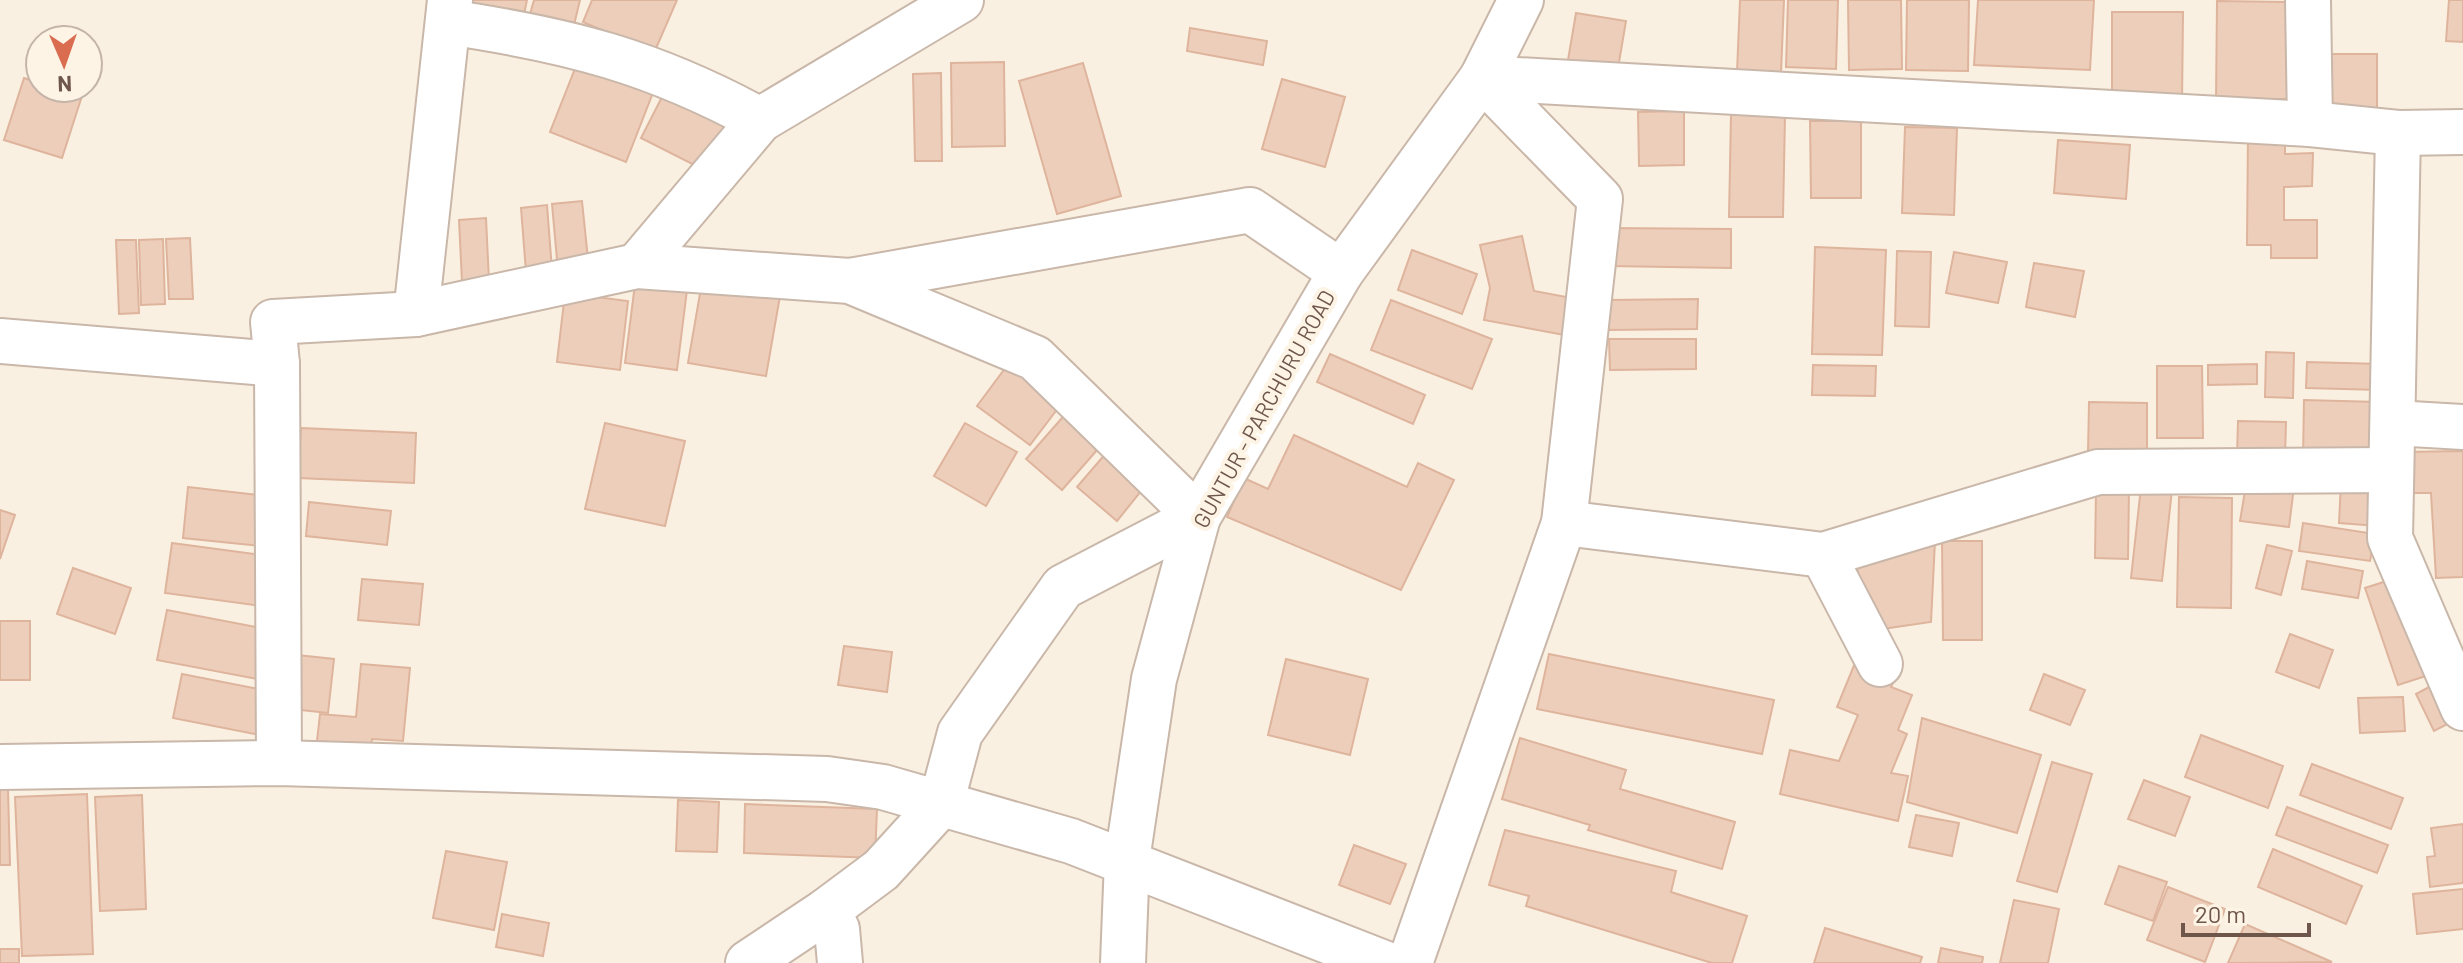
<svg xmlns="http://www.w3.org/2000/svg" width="2463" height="963" viewBox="0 0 2463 963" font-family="Barlow,sans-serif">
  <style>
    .building { fill: #edcebb; stroke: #deb49d; stroke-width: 2 }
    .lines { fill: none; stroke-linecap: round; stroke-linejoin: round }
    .minor-casing { stroke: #c9b7a9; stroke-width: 48 }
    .tertiary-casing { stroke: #c9b7a9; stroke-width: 48 }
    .minor { stroke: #fff; stroke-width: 44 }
    .tertiary { stroke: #fff; stroke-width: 44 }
    .labels { text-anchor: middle; stroke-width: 8; stroke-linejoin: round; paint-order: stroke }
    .street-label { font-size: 22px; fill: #6e564a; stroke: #fdf4e6 }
  </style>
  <rect width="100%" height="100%" fill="#faf0e1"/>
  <g class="building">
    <polygon points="468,0 527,0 523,19 467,8"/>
    <polygon points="534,0 580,0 574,25 530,14"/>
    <polygon points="592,0 677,0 654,53 583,22"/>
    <polygon points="1740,0 1784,0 1781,73 1737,72"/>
    <polygon points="1788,0 1838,0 1836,69 1786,67"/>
    <polygon points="1848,0 1901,0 1902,69 1849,70"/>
    <polygon points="1907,0 1969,0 1968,71 1906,70"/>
    <polygon points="1978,0 2094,0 2090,70 1974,65"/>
    <polygon points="2449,0 2463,0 2463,42 2446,41"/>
    <polygon points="2217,1 2292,2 2291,99 2216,99"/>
    <polygon points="2112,12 2183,12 2182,104 2112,103"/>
    <polygon points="1576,13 1626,21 1617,74 1567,66"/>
    <polygon points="1190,28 1267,41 1263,65 1187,51"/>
    <rect x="2319" y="54" width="58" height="64"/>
    <polygon points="578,61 654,90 626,162 550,132"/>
    <polygon points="1004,62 1005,146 952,147 951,63"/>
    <polygon points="1083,63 1121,196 1057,214 1019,81"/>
    <polygon points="941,73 942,161 915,161 913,74"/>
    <polygon points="24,78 40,83 40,88 56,88 82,96 62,158 4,140"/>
    <polygon points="1282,79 1345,97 1325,167 1262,149"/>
    <polygon points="665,91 730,123 706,171 641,138"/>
    <polygon points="1684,111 1684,165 1639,166 1638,112"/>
    <polygon points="1731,114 1785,115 1783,217 1729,217"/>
    <polygon points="1810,121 1861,121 1861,198 1811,198"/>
    <polygon points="1905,127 1957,128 1954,215 1902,213"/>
    <polygon points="2248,133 2285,133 2285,154 2313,153 2312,186 2284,187 2284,220 2317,220 2317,258 2271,258 2271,245 2247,245"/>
    <polygon points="2058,140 2130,145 2126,199 2054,193"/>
    <polygon points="582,201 589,269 558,271 552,204"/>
    <polygon points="547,205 552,270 526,272 521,208"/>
    <polygon points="486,218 489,281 462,282 459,220"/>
    <polygon points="1610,228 1731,229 1731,268 1609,266"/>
    <polygon points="1522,236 1534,291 1577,299 1570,336 1484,320 1490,288 1480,245"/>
    <polygon points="190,238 193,299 169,299 166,239"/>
    <polygon points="163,239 165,304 141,305 139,240"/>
    <polygon points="116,240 136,240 139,313 119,314"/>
    <polygon points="1815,247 1886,250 1882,355 1812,354"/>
    <polygon points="1412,250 1477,274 1462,314 1398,290"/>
    <polygon points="1897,251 1931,252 1929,327 1895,326"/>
    <polygon points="1954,252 2007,262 1998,303 1946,293"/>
    <polygon points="2034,263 2084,271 2075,317 2026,307"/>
    <polygon points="702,282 780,296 766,376 688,363"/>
    <polygon points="635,284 687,290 677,370 625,363"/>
    <polygon points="565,293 628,301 620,370 557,362"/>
    <polygon points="1698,299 1697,329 1608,330 1607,300"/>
    <polygon points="1391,300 1492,339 1472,389 1371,350"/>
    <polygon points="1609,339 1696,339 1696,369 1610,370"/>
    <polygon points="2266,352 2294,353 2293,398 2265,397"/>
    <polygon points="1330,354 1425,395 1413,424 1317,382"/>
    <polygon points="1015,355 1068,395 1030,445 977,406"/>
    <polygon points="2307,362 2381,364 2380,390 2306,388"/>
    <polygon points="2257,364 2257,384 2208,385 2208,365"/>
    <polygon points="1813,365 1876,366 1875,396 1812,395"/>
    <polygon points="2157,366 2202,366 2203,438 2157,438"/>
    <polygon points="2304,400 2378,402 2377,461 2303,460"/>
    <polygon points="2089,402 2147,403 2147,454 2088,453"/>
    <polygon points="1069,410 1105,441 1062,490 1026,459"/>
    <polygon points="2238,421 2286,422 2285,457 2237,456"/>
    <polygon points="605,423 685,441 665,526 585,509"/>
    <polygon points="965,423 1017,452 986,506 934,476"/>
    <polygon points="301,428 416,433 414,483 298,478"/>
    <polygon points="1294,435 1407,487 1418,463 1454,480 1401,590 1227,517 1244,478 1268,489"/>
    <polygon points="2463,451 2463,577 2436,578 2431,493 2403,493 2402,452"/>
    <polygon points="1107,452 1146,485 1117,521 1077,487"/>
    <polygon points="2248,473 2295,479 2289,527 2240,521"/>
    <polygon points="2341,482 2380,484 2378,526 2339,523"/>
    <polygon points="188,487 266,496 260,546 183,538"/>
    <polygon points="2141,487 2172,490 2162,581 2131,578"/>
    <polygon points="2096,488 2129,488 2128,559 2095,558"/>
    <polygon points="2179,497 2232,498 2231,608 2177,607"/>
    <polygon points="309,502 391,511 387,545 306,536"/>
    <polygon points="0,510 15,515 0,559"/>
    <polygon points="2303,523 2375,534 2370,561 2299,551"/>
    <polygon points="1935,541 1931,622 1868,631 1855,555"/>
    <polygon points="1942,541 1982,541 1982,640 1943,640"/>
    <polygon points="172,543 276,557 269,607 165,593"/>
    <polygon points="2267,545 2292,551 2281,595 2256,588"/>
    <polygon points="2307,561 2363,571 2358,598 2302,589"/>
    <polygon points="73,568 131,588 115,634 57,614"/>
    <polygon points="2402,576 2435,673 2398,685 2365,588"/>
    <polygon points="362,579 423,584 419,625 358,620"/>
    <polygon points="167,610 272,630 263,680 157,660"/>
    <rect x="0" y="621" width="30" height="59"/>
    <polygon points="2290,634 2333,650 2319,688 2276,672"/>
    <polygon points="844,646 892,652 887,692 838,685"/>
    <polygon points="1549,654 1774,700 1762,754 1537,709"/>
    <polygon points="297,655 334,659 328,713 292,709"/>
    <polygon points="1857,658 1897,674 1891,687 1912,695 1898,730 1907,734 1891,773 1908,776 1898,821 1780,794 1790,750 1839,761 1858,715 1837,707"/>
    <polygon points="1286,659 1368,679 1350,755 1268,735"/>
    <polygon points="361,664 410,668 403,741 372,739 371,746 317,741 320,714 356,717"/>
    <polygon points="182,674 274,692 265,736 173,718"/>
    <polygon points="2044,674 2085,690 2070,725 2030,710"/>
    <polygon points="2446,678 2463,716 2434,731 2416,694"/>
    <polygon points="2403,697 2405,731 2360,733 2358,698"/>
    <polygon points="1922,718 2041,755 2017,833 1907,802"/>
    <polygon points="2201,735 2283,766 2268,808 2185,777"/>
    <polygon points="1520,738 1626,770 1620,789 1735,822 1722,869 1588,830 1590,825 1502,799"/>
    <polygon points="2052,762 2092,774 2057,892 2017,881"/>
    <polygon points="2312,764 2403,798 2391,829 2300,795"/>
    <polygon points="2144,780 2190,797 2175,836 2128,819"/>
    <polygon points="0,789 8,789 10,865 0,865"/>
    <polygon points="87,794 93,954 22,956 15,797"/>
    <polygon points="142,795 146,909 100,911 95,797"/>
    <polygon points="678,800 719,802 717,852 676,851"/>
    <polygon points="745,804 877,809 875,858 744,853"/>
    <polygon points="2287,807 2388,845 2377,873 2276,835"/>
    <polygon points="1916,815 1959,823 1952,856 1909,847"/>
    <polygon points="2463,824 2463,883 2430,887 2427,857 2435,856 2431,828"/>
    <polygon points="1505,830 1676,871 1671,892 1747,916 1732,963 1712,963 1526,906 1529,896 1489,885"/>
    <polygon points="1354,845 1406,864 1390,904 1339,885"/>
    <polygon points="2273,849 2362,886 2346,924 2258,887"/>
    <polygon points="446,851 507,862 494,930 433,918"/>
    <polygon points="2119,866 2167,882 2153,921 2105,904"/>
    <polygon points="2168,887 2225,909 2205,962 2147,940"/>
    <polygon points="2463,889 2463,929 2417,934 2413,894"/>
    <polygon points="2014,900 2059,909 2048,963 2000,963"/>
    <polygon points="502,914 549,923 543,956 496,947"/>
    <polygon points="2245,924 2332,962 2228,963"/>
    <polygon points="1825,928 1922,957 1920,963 1814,963"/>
    <polygon points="1941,948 1983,957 1982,963 1938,963"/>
    <rect x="0" y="949" width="19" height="14"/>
  </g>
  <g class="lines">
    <defs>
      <g id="minor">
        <polyline points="2308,0 2310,124"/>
        <path d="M448,22C568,40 652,61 760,120"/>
        <polyline points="1482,78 2310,124 2398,133 2463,132"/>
        <polyline points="2398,133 2390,538 2463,708"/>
        <polyline points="637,266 760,120 961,0"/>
        <polyline points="850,281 1250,210 1341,272"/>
        <polyline points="416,314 450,0"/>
        <polyline points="0,341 277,364"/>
        <polyline points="2394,423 2463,427"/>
        <polyline points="1564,523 1823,555 2098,472 2391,470"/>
        <polyline points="1823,555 1880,664"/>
        <polyline points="279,763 277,364 273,322 416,314 637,266 850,281 1035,358 1198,517 1063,587 960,733 941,804 881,870 826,911"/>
        <polyline points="748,963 826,911 837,929 840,963"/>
        <polyline points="1410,963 1564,523 1600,199 1482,78"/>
      </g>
      <g id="tertiary">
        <polyline points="0,767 279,763 827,779 883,787 1071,841 1384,963"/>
        <polyline points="1123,963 1127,860 1154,679 1198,517 1341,272 1482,78 1521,0"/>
      </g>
    </defs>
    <use href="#minor" class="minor-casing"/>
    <use href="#tertiary" class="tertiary-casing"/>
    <use href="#minor" class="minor"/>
    <use href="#tertiary" class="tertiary"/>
  </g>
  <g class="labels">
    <g class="street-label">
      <text transform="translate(1264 409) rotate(-61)" y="8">GUNTUR - PARCHURU ROAD</text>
    </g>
  </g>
  <g transform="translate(64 64) rotate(178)"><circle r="38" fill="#fdf4e6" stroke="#c4b5a8" stroke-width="2"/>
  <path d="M0-6L14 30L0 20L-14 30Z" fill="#da6c4f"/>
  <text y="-12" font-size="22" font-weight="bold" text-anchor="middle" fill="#6e564a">N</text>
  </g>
  <path d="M2183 923v12h126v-12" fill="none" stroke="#6e564a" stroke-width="4"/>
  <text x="2195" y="923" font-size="24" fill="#6e564a" stroke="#fdf4e6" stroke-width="6" paint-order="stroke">20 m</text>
</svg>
